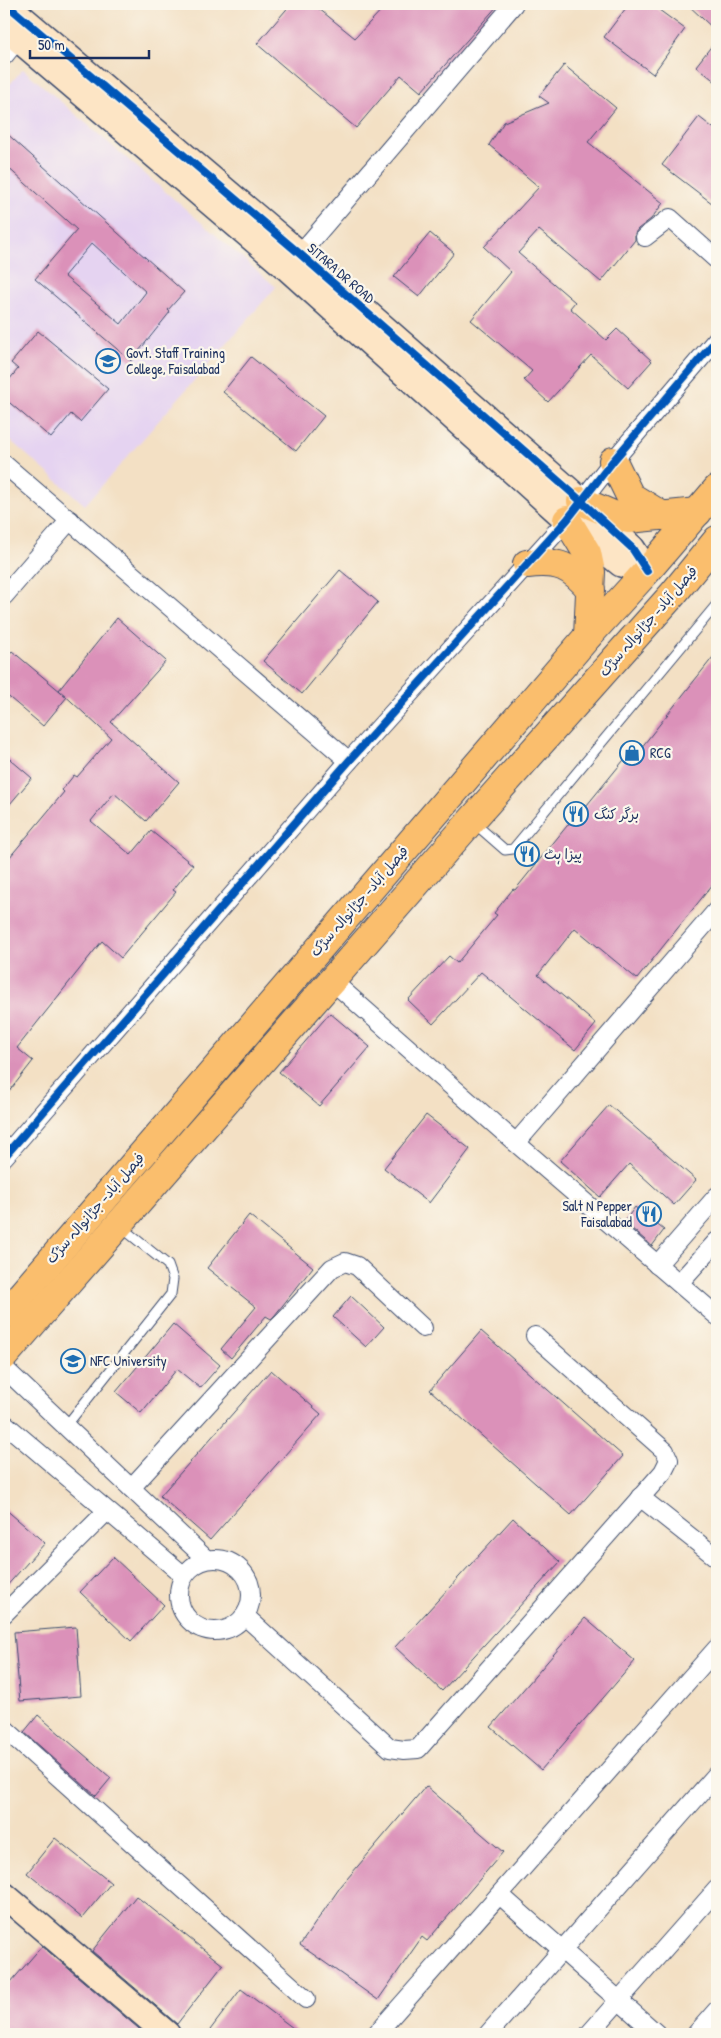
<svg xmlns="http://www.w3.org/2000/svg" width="721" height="2038" viewBox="0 0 721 2038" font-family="'Patrick Hand','Playpen Sans Arabic',sans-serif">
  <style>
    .built { fill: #e5d3f1 }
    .building { fill: #db91b9; fill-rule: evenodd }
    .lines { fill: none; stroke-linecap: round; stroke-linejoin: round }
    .lane-casing { stroke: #3b4a6d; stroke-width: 11 }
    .street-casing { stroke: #3b4a6d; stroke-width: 20 }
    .secondary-casing { stroke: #3b4a6d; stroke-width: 28 }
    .primary-casing { stroke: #3b4a6d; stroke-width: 30 }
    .lane { stroke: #fff; stroke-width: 9 }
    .street { stroke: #fff; stroke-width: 18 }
    .secondary { stroke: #fde5c5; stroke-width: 25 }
    .primary { stroke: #fabe6d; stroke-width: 28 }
    .cycleway-casing { stroke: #fbf7ec; stroke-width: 11 }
    .cycleway { stroke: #0057b8; stroke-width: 8 }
    .labels { text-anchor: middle; stroke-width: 4.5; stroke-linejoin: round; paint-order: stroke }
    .street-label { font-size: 14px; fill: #1b2f5e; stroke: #fbf7ec }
    .poi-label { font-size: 14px; fill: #1b2f5e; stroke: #fbf7ec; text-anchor: start }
  </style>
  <rect width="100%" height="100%" fill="#fbf7ec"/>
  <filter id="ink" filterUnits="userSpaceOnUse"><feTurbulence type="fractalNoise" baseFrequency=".02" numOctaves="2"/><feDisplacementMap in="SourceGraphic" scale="10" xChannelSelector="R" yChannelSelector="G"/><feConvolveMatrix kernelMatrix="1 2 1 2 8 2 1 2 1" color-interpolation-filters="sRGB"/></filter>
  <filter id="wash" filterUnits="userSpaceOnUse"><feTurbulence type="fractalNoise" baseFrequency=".0096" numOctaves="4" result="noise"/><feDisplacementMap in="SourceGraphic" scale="20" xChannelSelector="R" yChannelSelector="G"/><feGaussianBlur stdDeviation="1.12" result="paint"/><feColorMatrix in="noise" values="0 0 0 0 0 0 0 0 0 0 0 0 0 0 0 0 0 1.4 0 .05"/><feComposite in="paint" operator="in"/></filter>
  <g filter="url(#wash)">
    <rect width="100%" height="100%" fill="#f3e0c4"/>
    <polygon class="built" points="23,69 276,287 85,505 4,435 4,91"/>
    <g id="blocks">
      <g class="building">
        <polygon points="291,4 313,4 355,38 387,4 499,4 421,92 401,75 356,128 257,44"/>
        <polygon points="629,4 651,4 685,29 653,74 604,37"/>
        <polygon points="687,4 717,4 717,32"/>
        <polygon points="717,39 717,83 696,66"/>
        <polygon points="564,65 616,108 588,142 663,203 651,219 638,229 635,233 635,240 601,282 539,230 518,253 575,302 570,308 606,340 617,329 652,361 628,388 591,355 548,402 524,380 532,371 471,320 511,272 484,247 539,187 489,145 504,122 549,103 539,96"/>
        <polygon points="699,117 717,131 717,207 662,165"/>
        <path d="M4,131L184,292L168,310L170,312L131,361L35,279L77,230L4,164ZM92,243L146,292L121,324L64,276Z"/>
        <polygon points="430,233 454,253 419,297 394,277"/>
        <polygon points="38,331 108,389 80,422 71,414 51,438 4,398 4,386 18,369 11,363"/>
        <polygon points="251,357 324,416 296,451 223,392"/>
        <polygon points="340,570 378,602 302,694 263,661"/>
        <polygon points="117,618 166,661 111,722 179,782 146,821 114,793 91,821 131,855 151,831 193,865 173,890 176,892 121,958 102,941 17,1048 33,1061 4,1098 4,864 64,792 62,790 74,775 77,777 111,738 59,690"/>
        <polygon points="12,651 67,697 43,726 4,693 4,660"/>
        <polygon points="717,652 717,879 637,979 575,928 538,975 596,1024 575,1050 481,972 433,1024 408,1000 449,956 457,963 497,915 494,913 513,889 515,890 571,821 573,822 628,755 633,758"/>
        <polygon points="4,754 32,778 4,811"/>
        <polygon points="330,1013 370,1047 319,1106 279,1072"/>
        <polygon points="609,1105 696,1180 674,1205 629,1164 600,1197 560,1161"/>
        <polygon points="426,1115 470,1149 429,1203 384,1168"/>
        <polygon points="635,1207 664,1230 652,1246 624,1222"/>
        <polygon points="249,1215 313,1267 275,1315 271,1319 266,1316 231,1358 221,1349 256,1307 207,1268"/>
        <polygon points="351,1296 384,1327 366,1347 333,1317"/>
        <polygon points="173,1324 220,1365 200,1388 177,1369 141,1413 116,1392"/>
        <polygon points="481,1331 623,1456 571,1515 430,1390"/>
        <polygon points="271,1370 321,1414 210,1540 160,1496"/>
        <polygon points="4,1508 45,1543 4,1589"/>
        <polygon points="513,1518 560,1562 442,1691 395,1647"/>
        <polygon points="113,1557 164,1605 131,1641 80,1592"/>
        <polygon points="585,1618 635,1661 541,1770 491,1727"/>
        <polygon points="76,1627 81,1696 20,1701 14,1632"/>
        <polygon points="38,1715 111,1778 96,1796 24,1732"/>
        <polygon points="426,1786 503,1852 427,1941 422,1937 378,2000 300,1945 341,1886"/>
        <polygon points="55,1838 111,1883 82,1918 27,1873"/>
        <polygon points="136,1896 223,1965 177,2024 92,1951"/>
        <polygon points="42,1946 145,2034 4,2034 4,1990"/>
        <polygon points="241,1989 301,2034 207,2034"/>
      </g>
    </g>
  </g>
  <g filter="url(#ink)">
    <use href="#blocks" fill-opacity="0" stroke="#3b4a6d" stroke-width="1"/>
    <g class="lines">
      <defs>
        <g id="lane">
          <polyline points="473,822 505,850 513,849 717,604"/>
          <polyline points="66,1426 171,1294 173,1279 168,1265 121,1227"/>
        </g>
        <g id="street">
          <polyline points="4,56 25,30"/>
          <polyline points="645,237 670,218 717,260"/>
          <polyline points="293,262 514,4"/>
          <polyline points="4,464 349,761"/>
          <polyline points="4,596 70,520"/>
          <polyline points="331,980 516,1143 717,1316"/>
          <polyline points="516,1143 717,910"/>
          <polyline points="4,1157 349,761 567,520 613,461 717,339"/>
          <polyline points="657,1265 717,1196"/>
          <polyline points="679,1283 717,1241"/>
          <polyline points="4,1368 206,1559"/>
          <polyline points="4,1423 183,1575"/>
          <polyline points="131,1488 332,1268 345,1262 357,1266 423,1328"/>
          <polyline points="640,1497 717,1558"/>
          <circle cx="215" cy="1595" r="36"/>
          <polyline points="4,1614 107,1511"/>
          <polyline points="245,1616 390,1748 404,1750 418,1749 663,1472 669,1460 665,1451 535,1336"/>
          <polyline points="4,1728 306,1999"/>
          <polyline points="500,1895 657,2034"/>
          <polyline points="376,2034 717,1648"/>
          <polyline points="488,2034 717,1774"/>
          <polyline points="589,2034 717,1889"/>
          <polyline points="696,2034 717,2010"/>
        </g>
        <g id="secondary">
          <polyline points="6,4 300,254 571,492 632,548 647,571"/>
          <polyline points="4,27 287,268 567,520 621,564 647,571"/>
          <polyline points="4,1895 167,2034"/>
        </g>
        <g id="primary">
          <polyline points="613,461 630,496 663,516"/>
          <polyline points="581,501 618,517 629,519 698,512"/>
          <polyline points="567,520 587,553 591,572 588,636"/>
          <path d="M527,564C558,560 571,566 591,590"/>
          <polyline points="4,1315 588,636 647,571 717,489"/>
          <polyline points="4,1356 471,821 673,594 717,540"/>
        </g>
      </defs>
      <use href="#lane" class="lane-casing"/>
      <use href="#street" class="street-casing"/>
      <use href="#secondary" class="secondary-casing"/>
      <use href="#primary" class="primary-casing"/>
      <use href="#lane" class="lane"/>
      <use href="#street" class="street"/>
      <use href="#secondary" class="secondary"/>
      <use href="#primary" class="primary"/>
      <defs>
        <g id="cycleway">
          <polyline points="6,4 300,254 571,492 632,548 647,571"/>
          <polyline points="4,1157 349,761 567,520 613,461 717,339"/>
        </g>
      </defs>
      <use href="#cycleway" class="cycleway-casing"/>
      <use href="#cycleway" class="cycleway"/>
    </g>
  </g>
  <defs>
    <symbol id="university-ring" viewBox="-11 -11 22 22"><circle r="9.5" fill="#fbf7ec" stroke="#1f6fb2" stroke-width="1.5"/><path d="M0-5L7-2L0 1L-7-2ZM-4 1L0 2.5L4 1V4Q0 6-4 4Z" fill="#1f6fb2"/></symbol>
    <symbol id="shop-ring" viewBox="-11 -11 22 22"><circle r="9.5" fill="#fbf7ec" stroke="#1f6fb2" stroke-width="1.5"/><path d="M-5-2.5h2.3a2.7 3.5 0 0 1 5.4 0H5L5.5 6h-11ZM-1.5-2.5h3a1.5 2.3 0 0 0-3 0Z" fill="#1f6fb2"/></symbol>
    <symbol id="restaurant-ring" viewBox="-11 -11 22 22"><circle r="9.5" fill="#fbf7ec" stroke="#1f6fb2" stroke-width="1.5"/><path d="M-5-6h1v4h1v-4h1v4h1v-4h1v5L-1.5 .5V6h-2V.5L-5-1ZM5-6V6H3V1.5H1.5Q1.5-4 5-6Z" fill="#1f6fb2"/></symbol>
    <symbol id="school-ring" viewBox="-11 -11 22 22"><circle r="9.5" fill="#fbf7ec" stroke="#1f6fb2" stroke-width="1.5"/><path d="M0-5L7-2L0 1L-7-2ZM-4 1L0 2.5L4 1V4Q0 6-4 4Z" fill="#1f6fb2"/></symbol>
  </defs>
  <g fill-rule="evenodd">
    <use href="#university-ring" x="94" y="347" width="28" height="28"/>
    <use href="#shop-ring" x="618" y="739" width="28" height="28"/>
    <use href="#restaurant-ring" x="562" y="800" width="28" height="28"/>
    <use href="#restaurant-ring" x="513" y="840" width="28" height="28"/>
    <use href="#restaurant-ring" x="635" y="1200" width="28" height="28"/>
    <use href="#school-ring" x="59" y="1347" width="28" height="28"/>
  </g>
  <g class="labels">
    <g class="street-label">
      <text transform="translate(341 273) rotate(41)" y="5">SITARA DR ROAD</text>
      <text transform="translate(648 621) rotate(-49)" y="5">فیصل آباد– جڑانوالہ سڑک</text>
      <text transform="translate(359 901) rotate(-49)" y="5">فیصل آباد– جڑانوالہ سڑک</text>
      <text transform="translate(95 1208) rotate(-49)" y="5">فیصل آباد– جڑانوالہ سڑک</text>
    </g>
    <g class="poi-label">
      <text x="126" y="358">Govt. Staff Training<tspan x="126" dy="16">College, Faisalabad</tspan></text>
      <text x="650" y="758">RCG</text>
      <text x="594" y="819">برگر کنگ</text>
      <text x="544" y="859">پیزا ہٹ</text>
      <text x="632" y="1211" text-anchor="end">Salt N Pepper<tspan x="632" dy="16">Faisalabad</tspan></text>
      <text x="90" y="1366">NFC University</text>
    </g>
  </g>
  <rect width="721" height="2038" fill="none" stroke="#fbf7ec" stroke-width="20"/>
  <path d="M30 50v8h119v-8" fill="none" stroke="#1b2f5e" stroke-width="2.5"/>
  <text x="38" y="50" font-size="15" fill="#1b2f5e" stroke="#fbf7ec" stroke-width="4" paint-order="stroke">50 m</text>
</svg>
